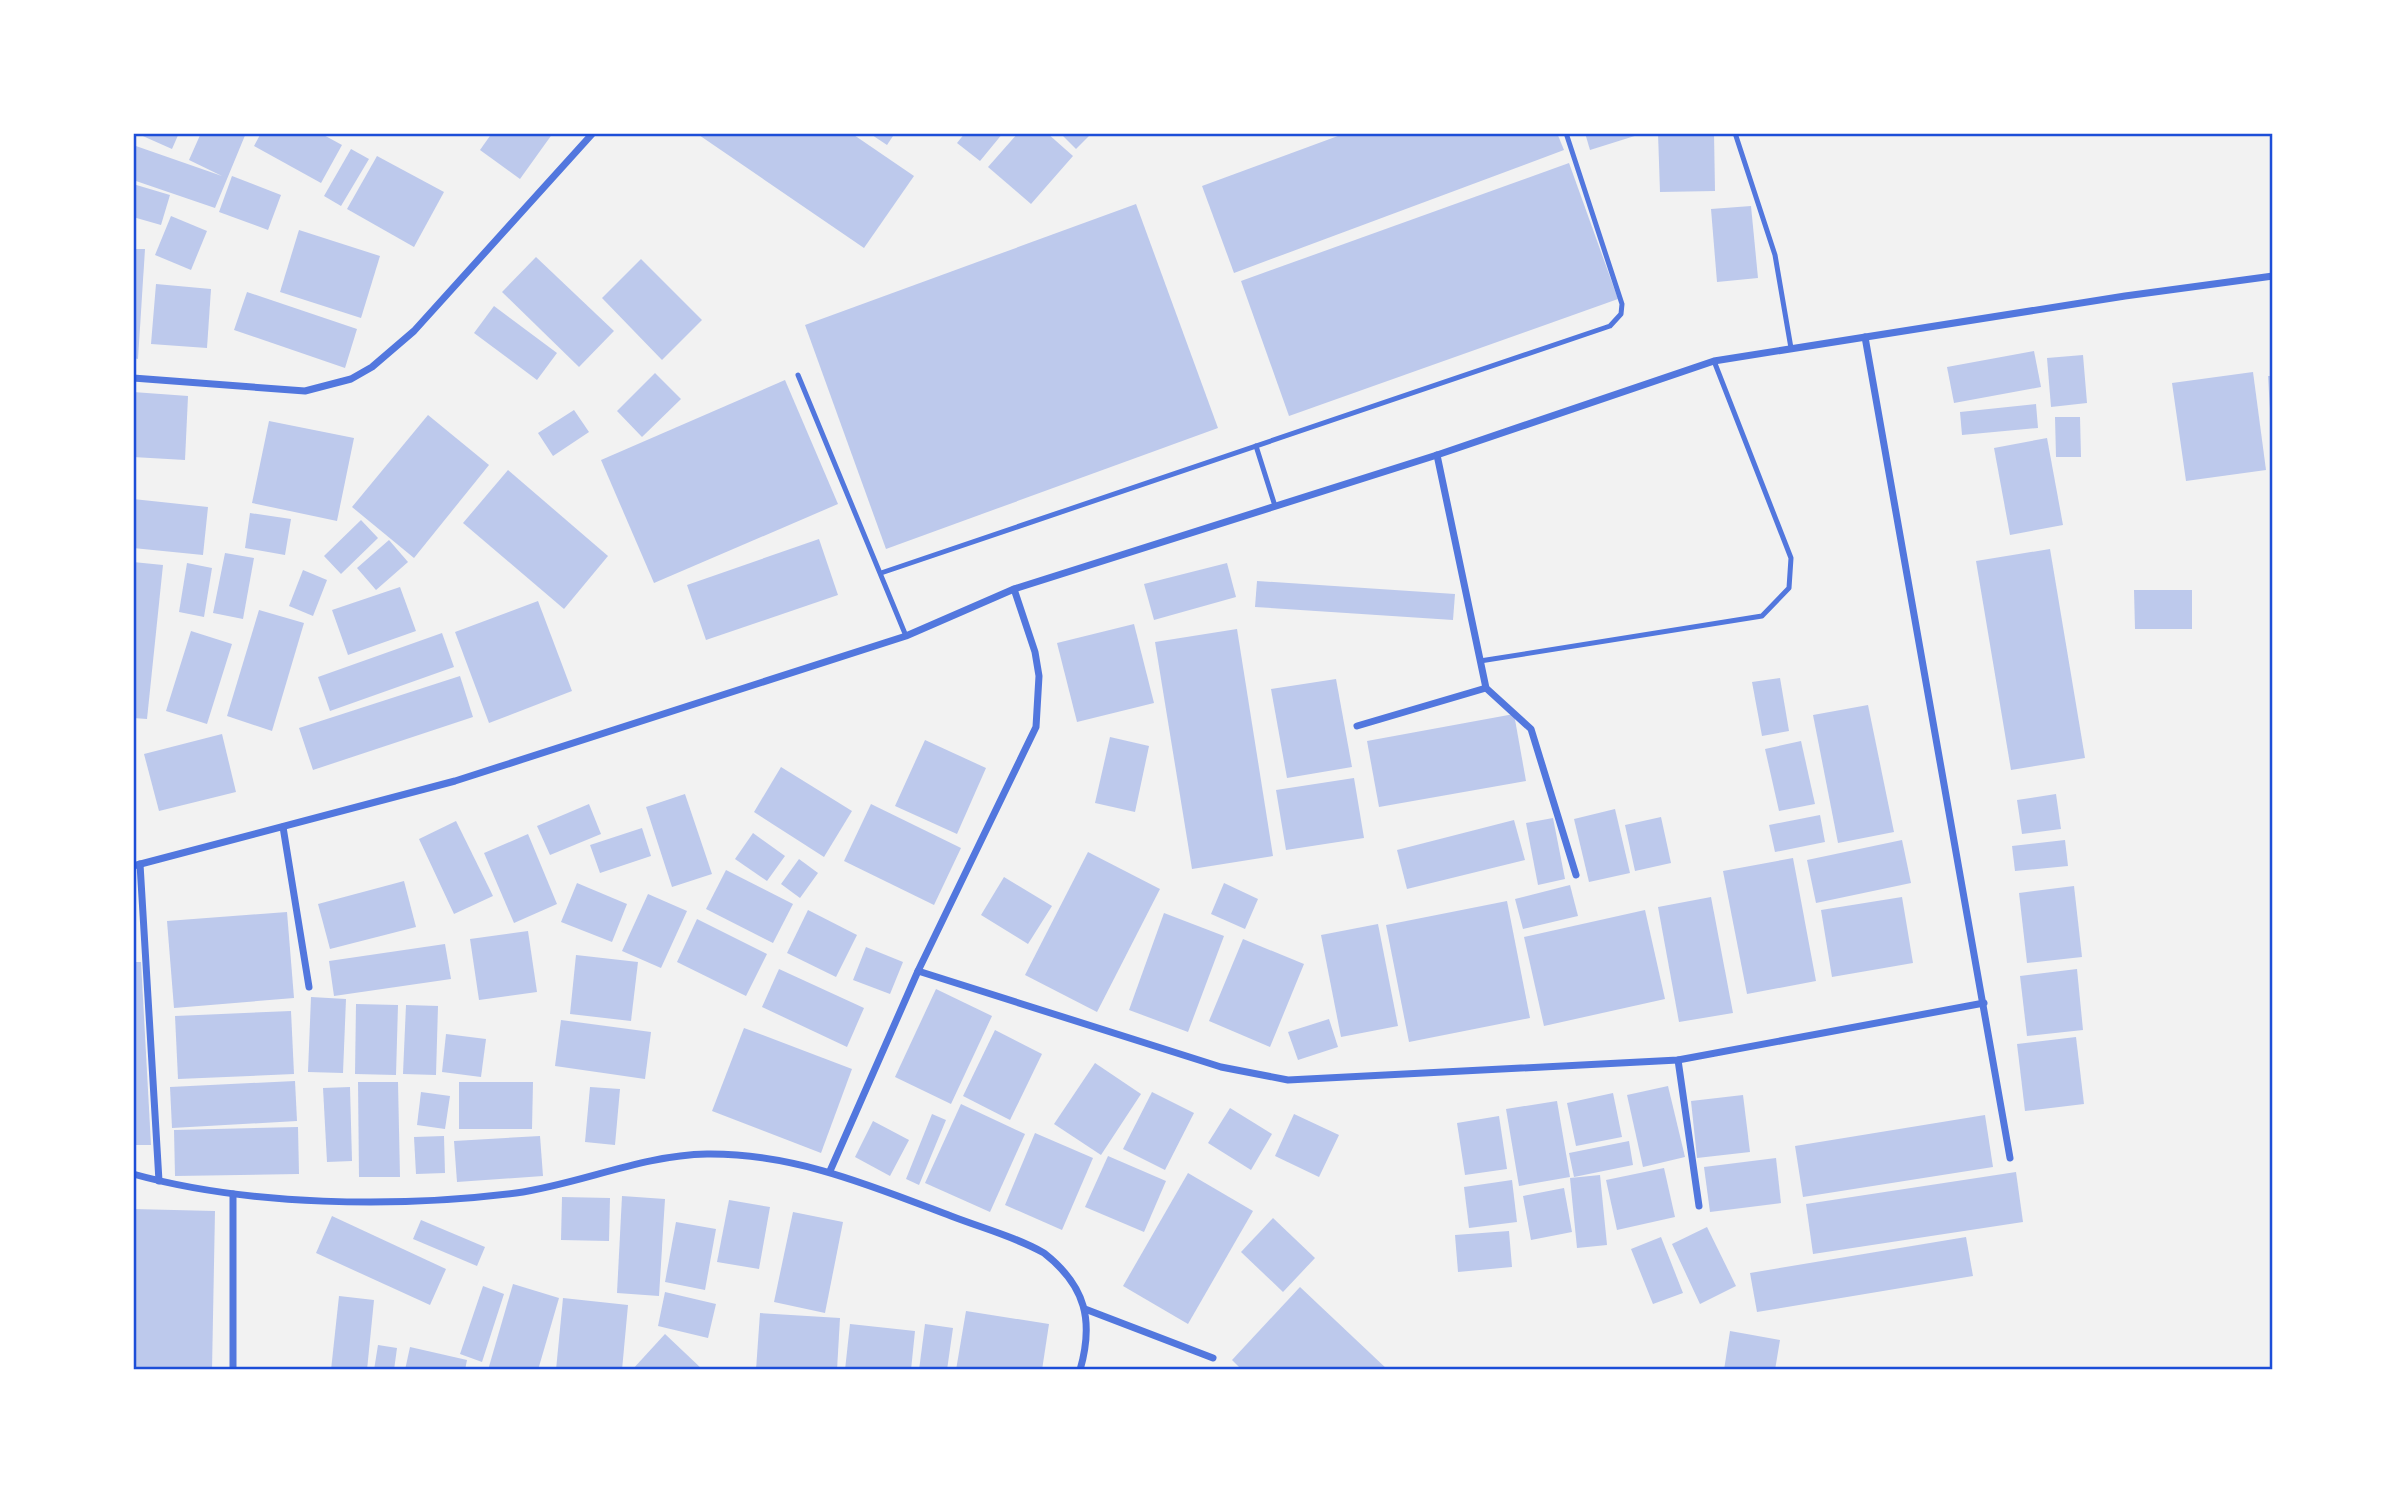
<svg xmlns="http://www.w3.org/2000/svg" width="2406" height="1503" viewBox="0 0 2406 1503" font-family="'Roboto Condensed',sans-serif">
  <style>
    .building { fill: #bdc9ec }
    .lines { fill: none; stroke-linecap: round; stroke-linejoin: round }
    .service { stroke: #5277de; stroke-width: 5 }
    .minor { stroke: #5277de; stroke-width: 7 }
    .neatline { fill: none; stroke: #1d4ed8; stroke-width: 2.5 }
  </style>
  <rect width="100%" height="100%" fill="#f2f2f2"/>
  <g class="building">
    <polygon points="136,133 179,133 172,149"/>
    <polygon points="201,133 246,133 215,208 133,180 133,145 222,176 189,160"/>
    <polygon points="261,133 320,133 342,145 321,183 254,146"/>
    <polygon points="492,133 553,133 520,179 480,150"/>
    <polygon points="696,133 851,133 914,176 864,248"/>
    <polygon points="869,133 895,133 887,145"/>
    <polygon points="965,133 1003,133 980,161 957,143"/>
    <polygon points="1018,133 1047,133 1073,156 1031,204 988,167"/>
    <polygon points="1060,133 1092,133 1076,149"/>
    <polygon points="1346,133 1557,133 1564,150 1234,273 1202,186"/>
    <polygon points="1585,133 1641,133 1641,134 1590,150"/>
    <polygon points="1658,133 1714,133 1715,191 1660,192"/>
    <polygon points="351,149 369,159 341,206 324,196"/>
    <polygon points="377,156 444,192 414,247 347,209"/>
    <polygon points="1569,163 1618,299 1289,416 1241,281"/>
    <polygon points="232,176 281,195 268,230 219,212"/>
    <polygon points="133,184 170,195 161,225 133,217"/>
    <polygon points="1136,204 1218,428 886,549 805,325"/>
    <polygon points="1751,206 1758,278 1717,282 1711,209"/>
    <polygon points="171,216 207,231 191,270 155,255"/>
    <polygon points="299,230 380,256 361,318 280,292"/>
    <polygon points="133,249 145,249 138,359 133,358"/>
    <polygon points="536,257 614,331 579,367 502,292"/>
    <polygon points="641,259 702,320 662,360 602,298"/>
    <polygon points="156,284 211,289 207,348 151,344"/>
    <polygon points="247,292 357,329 345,368 234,330"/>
    <polygon points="494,306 557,353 537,380 474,333"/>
    <polygon points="2034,351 2041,387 1954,403 1947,367"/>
    <polygon points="2083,355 2087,403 2051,407 2047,358"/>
    <polygon points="2253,372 2266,470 2186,481 2172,383"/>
    <polygon points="655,373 681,399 642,437 617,411"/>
    <polygon points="2268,376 2273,376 2273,426 2271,426"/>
    <polygon points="785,380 838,504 654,583 601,460"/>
    <polygon points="133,392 188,396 185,460 133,457"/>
    <polygon points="2036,404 2038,428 1962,435 1960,412"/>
    <polygon points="574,410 589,432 553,456 538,433"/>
    <polygon points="428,415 489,465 414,558 352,507"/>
    <polygon points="2055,417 2080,417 2081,457 2056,457"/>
    <polygon points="269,421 354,438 337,521 252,503"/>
    <polygon points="2047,438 2063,525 2010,535 1994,448"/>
    <polygon points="508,470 608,556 564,609 463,523"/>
    <polygon points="133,499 208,507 203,555 133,548"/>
    <polygon points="250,513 291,519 285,555 245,548"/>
    <polygon points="361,520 378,538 341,574 324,556"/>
    <polygon points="819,539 838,595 706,640 687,585"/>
    <polygon points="389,540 408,562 376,590 357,568"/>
    <polygon points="2050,549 2085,758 2011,770 1976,561"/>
    <polygon points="225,553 254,558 243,619 213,613"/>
    <polygon points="133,562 163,565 147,719 133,718"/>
    <polygon points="187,563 212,568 204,617 179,612"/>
    <polygon points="1227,563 1236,597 1154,620 1144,584"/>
    <polygon points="303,570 327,580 313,616 289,606"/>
    <polygon points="1257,581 1455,594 1453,620 1255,607"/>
    <polygon points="400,587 416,631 348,655 332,610"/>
    <polygon points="2134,590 2192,590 2192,629 2135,629"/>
    <polygon points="538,601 572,691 489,723 455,632"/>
    <polygon points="259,610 304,623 272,731 227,716"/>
    <polygon points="1134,624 1154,703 1077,722 1057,643"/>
    <polygon points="1237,629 1273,856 1192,869 1155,642"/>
    <polygon points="191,631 232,644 207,724 166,711"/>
    <polygon points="442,633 454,667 330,711 318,677"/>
    <polygon points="460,676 473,717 313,770 299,728"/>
    <polygon points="1780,678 1789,731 1762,736 1752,682"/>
    <polygon points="1336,679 1352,767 1287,778 1271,689"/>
    <polygon points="1868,705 1894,832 1838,843 1813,715"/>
    <polygon points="1514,714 1526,781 1379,807 1367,741"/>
    <polygon points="222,734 236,792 159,811 144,754"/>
    <polygon points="1110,737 1149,746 1135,812 1095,803"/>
    <polygon points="925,740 986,768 957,834 895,806"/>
    <polygon points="1801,741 1815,804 1779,811 1765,749"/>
    <polygon points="781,767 852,811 824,857 754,812"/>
    <polygon points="1354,778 1364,838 1286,850 1276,790"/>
    <polygon points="685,794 712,874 672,887 646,807"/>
    <polygon points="2056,794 2061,829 2022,834 2017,800"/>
    <polygon points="589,804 601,834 550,855 537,826"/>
    <polygon points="871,804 961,848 934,905 844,861"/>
    <polygon points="1615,809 1630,873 1589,882 1574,819"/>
    <polygon points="1820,815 1825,842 1775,852 1769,825"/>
    <polygon points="1661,817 1671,863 1635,871 1625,825"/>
    <polygon points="1553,818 1565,879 1538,885 1526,823"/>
    <polygon points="1514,820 1525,860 1407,889 1397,850"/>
    <polygon points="456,821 493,896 454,914 419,839"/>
    <polygon points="642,828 651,856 600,873 590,845"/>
    <polygon points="753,833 785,856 767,881 735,859"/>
    <polygon points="528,834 557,904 514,923 484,853"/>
    <polygon points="1902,840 1911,883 1816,903 1807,860"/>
    <polygon points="2065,840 2068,866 2015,871 2012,846"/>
    <polygon points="1088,852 1160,889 1097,1012 1025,975"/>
    <polygon points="1793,858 1816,981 1747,994 1723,871"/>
    <polygon points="799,859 818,873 800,898 781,884"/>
    <polygon points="726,870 793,904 773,943 706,909"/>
    <polygon points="1004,877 1052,906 1028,944 981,915"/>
    <polygon points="404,881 416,927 330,949 318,904"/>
    <polygon points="577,883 627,904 612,942 561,922"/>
    <polygon points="1224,883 1258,899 1245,929 1211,914"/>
    <polygon points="1570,885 1578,916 1523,929 1515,899"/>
    <polygon points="2074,886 2082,957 2027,963 2019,893"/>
    <polygon points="648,894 687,911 661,968 622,951"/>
    <polygon points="1711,897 1733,1013 1679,1022 1658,907"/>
    <polygon points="1902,897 1913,963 1832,977 1821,910"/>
    <polygon points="1507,901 1530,1018 1409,1042 1386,925"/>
    <polygon points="808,910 857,935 836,977 787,953"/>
    <polygon points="1645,910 1665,999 1544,1026 1524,937"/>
    <polygon points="287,912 294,998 174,1008 167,921"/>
    <polygon points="1164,913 1224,936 1188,1032 1129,1010"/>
    <polygon points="697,919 767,954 746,996 677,962"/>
    <polygon points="1378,924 1398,1026 1341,1037 1321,935"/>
    <polygon points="528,931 537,992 479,1000 470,939"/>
    <polygon points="1243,939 1304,964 1270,1047 1209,1021"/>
    <polygon points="445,944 451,979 334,996 329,961"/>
    <polygon points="866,947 903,962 890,994 853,980"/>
    <polygon points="576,955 638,962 631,1021 570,1014"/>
    <polygon points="133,962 141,962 151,1145 133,1145"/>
    <polygon points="779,969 864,1008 847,1047 762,1007"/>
    <polygon points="2077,969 2083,1030 2027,1036 2020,976"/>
    <polygon points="936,989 992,1016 951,1104 895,1077"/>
    <polygon points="311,997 346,999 343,1073 308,1072"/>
    <polygon points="356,1004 398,1005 396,1075 355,1074"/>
    <polygon points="406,1005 438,1006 436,1075 403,1074"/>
    <polygon points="291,1011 294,1074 178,1079 175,1016"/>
    <polygon points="1329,1019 1338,1047 1298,1060 1288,1032"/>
    <polygon points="561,1020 651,1032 645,1079 555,1066"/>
    <polygon points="744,1028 852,1069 821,1153 712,1111"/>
    <polygon points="995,1030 1042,1054 1010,1120 963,1096"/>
    <polygon points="446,1034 486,1039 481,1077 442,1072"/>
    <polygon points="2076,1037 2084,1104 2025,1111 2017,1044"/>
    <polygon points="1095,1063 1141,1094 1101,1155 1054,1124"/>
    <polygon points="295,1081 297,1121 172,1128 170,1087"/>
    <polygon points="358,1082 398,1082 400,1177 359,1177"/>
    <polygon points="459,1082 533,1082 532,1129 459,1129"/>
    <polygon points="1668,1086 1685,1157 1643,1167 1627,1095"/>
    <polygon points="350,1087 352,1161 327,1162 323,1088"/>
    <polygon points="590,1087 620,1089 615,1145 585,1142"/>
    <polygon points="421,1092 450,1096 445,1129 417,1125"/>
    <polygon points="1152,1092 1194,1113 1165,1170 1123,1149"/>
    <polygon points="1613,1093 1622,1137 1576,1146 1567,1103"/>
    <polygon points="1743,1095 1750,1152 1697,1158 1691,1101"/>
    <polygon points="1557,1101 1570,1177 1519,1186 1506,1109"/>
    <polygon points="961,1104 1025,1134 990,1212 925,1183"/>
    <polygon points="1230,1108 1272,1134 1251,1170 1208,1143"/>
    <polygon points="932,1114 946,1120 919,1185 906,1179"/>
    <polygon points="1294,1114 1339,1135 1319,1177 1275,1156"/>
    <polygon points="1985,1115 1993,1167 1803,1197 1795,1146"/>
    <polygon points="1499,1116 1507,1169 1465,1175 1457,1123"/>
    <polygon points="873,1121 909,1140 890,1176 855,1157"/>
    <polygon points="298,1127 299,1174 175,1176 174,1130"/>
    <polygon points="1035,1133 1093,1158 1062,1230 1005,1205"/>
    <polygon points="444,1136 445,1173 416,1174 414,1137"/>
    <polygon points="540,1136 543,1176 457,1182 454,1141"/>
    <polygon points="1629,1141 1633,1165 1574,1177 1569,1153"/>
    <polygon points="1108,1156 1166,1181 1144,1232 1085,1207"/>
    <polygon points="1776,1158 1781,1203 1710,1212 1704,1167"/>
    <polygon points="1664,1168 1675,1217 1617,1230 1606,1180"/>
    <polygon points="2016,1172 2023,1222 1813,1254 1806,1204"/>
    <polygon points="1188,1173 1253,1211 1188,1324 1123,1286"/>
    <polygon points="1600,1175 1607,1245 1577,1248 1570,1178"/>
    <polygon points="1512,1180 1517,1222 1469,1228 1464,1187"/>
    <polygon points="1564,1188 1572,1232 1531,1240 1523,1196"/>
    <polygon points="622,1196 665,1199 659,1296 617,1293"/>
    <polygon points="562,1197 610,1198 609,1241 561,1240"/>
    <polygon points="729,1200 770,1207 759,1269 717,1262"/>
    <polygon points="133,1209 215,1211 212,1370 133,1370"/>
    <polygon points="793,1212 843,1222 825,1313 774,1302"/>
    <polygon points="332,1216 446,1269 430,1305 316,1253"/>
    <polygon points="1273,1218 1315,1258 1283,1292 1241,1252"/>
    <polygon points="421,1220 485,1247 477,1266 413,1239"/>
    <polygon points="676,1222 716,1229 705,1290 665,1282"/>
    <polygon points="1707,1227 1736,1286 1700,1304 1672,1244"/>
    <polygon points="1509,1231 1512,1267 1458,1272 1455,1235"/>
    <polygon points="1661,1237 1683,1293 1653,1304 1631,1249"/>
    <polygon points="1966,1237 1973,1276 1757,1312 1750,1273"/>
    <polygon points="513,1284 559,1298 538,1370 488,1370"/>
    <polygon points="483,1286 504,1294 482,1362 460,1354"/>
    <polygon points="1300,1287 1388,1370 1242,1370 1232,1360"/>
    <polygon points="665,1292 716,1304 708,1338 658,1326"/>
    <polygon points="339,1296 374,1300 367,1370 331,1370"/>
    <polygon points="563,1298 628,1305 622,1370 556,1370"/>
    <polygon points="966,1311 1049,1324 1042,1370 956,1370"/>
    <polygon points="760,1313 840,1318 837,1370 756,1370"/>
    <polygon points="850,1324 915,1331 911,1370 845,1370"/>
    <polygon points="925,1324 953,1328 947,1370 919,1370"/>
    <polygon points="1730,1331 1780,1340 1775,1370 1724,1370"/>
    <polygon points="665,1334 703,1370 632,1370"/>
    <polygon points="378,1345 397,1348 394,1370 374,1370"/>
    <polygon points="410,1347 467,1360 465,1370 405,1370"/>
  </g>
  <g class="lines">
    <g class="service">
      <polyline points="1735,133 1775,255 1791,348"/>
      <polyline points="798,375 906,636"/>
      <polyline points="1256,446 1275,506"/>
      <polyline points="881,573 1610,326 1621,314 1622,304 1566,133"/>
      <polyline points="1480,661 1762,616 1789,588 1791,558 1714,361"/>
    </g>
    <g class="minor">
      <polyline points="1865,337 2010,1158"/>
      <polyline points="133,378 305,391 351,379 372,367 414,331 593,133"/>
      <polyline points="1437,455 1486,688 1531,729 1576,875"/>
      <polyline points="1357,726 1486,688"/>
      <polyline points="283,827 309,987"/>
      <polyline points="140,864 159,1181"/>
      <polyline points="133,866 455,781 906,636 1014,589 1437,455 1714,361 2125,296 2273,276"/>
      <polyline points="918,971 1221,1067 1288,1080 1678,1060 1984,1003"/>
      <polyline points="1678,1060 1699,1206"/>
      <polyline points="830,1171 918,971 1036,727 1039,676 1035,652 1014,589"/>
      <path d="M133,1174C248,1206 397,1208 516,1193C580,1184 642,1155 707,1154C794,1153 872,1186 951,1216C982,1228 1016,1237 1044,1253C1086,1286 1094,1321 1080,1370"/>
      <polyline points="1085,1309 1213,1358"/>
      <polyline points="233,1370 233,1194"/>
    </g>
  </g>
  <rect width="2406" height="1503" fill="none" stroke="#ffffff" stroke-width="270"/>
  <rect x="135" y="135" width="2136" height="1233" class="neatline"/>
</svg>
